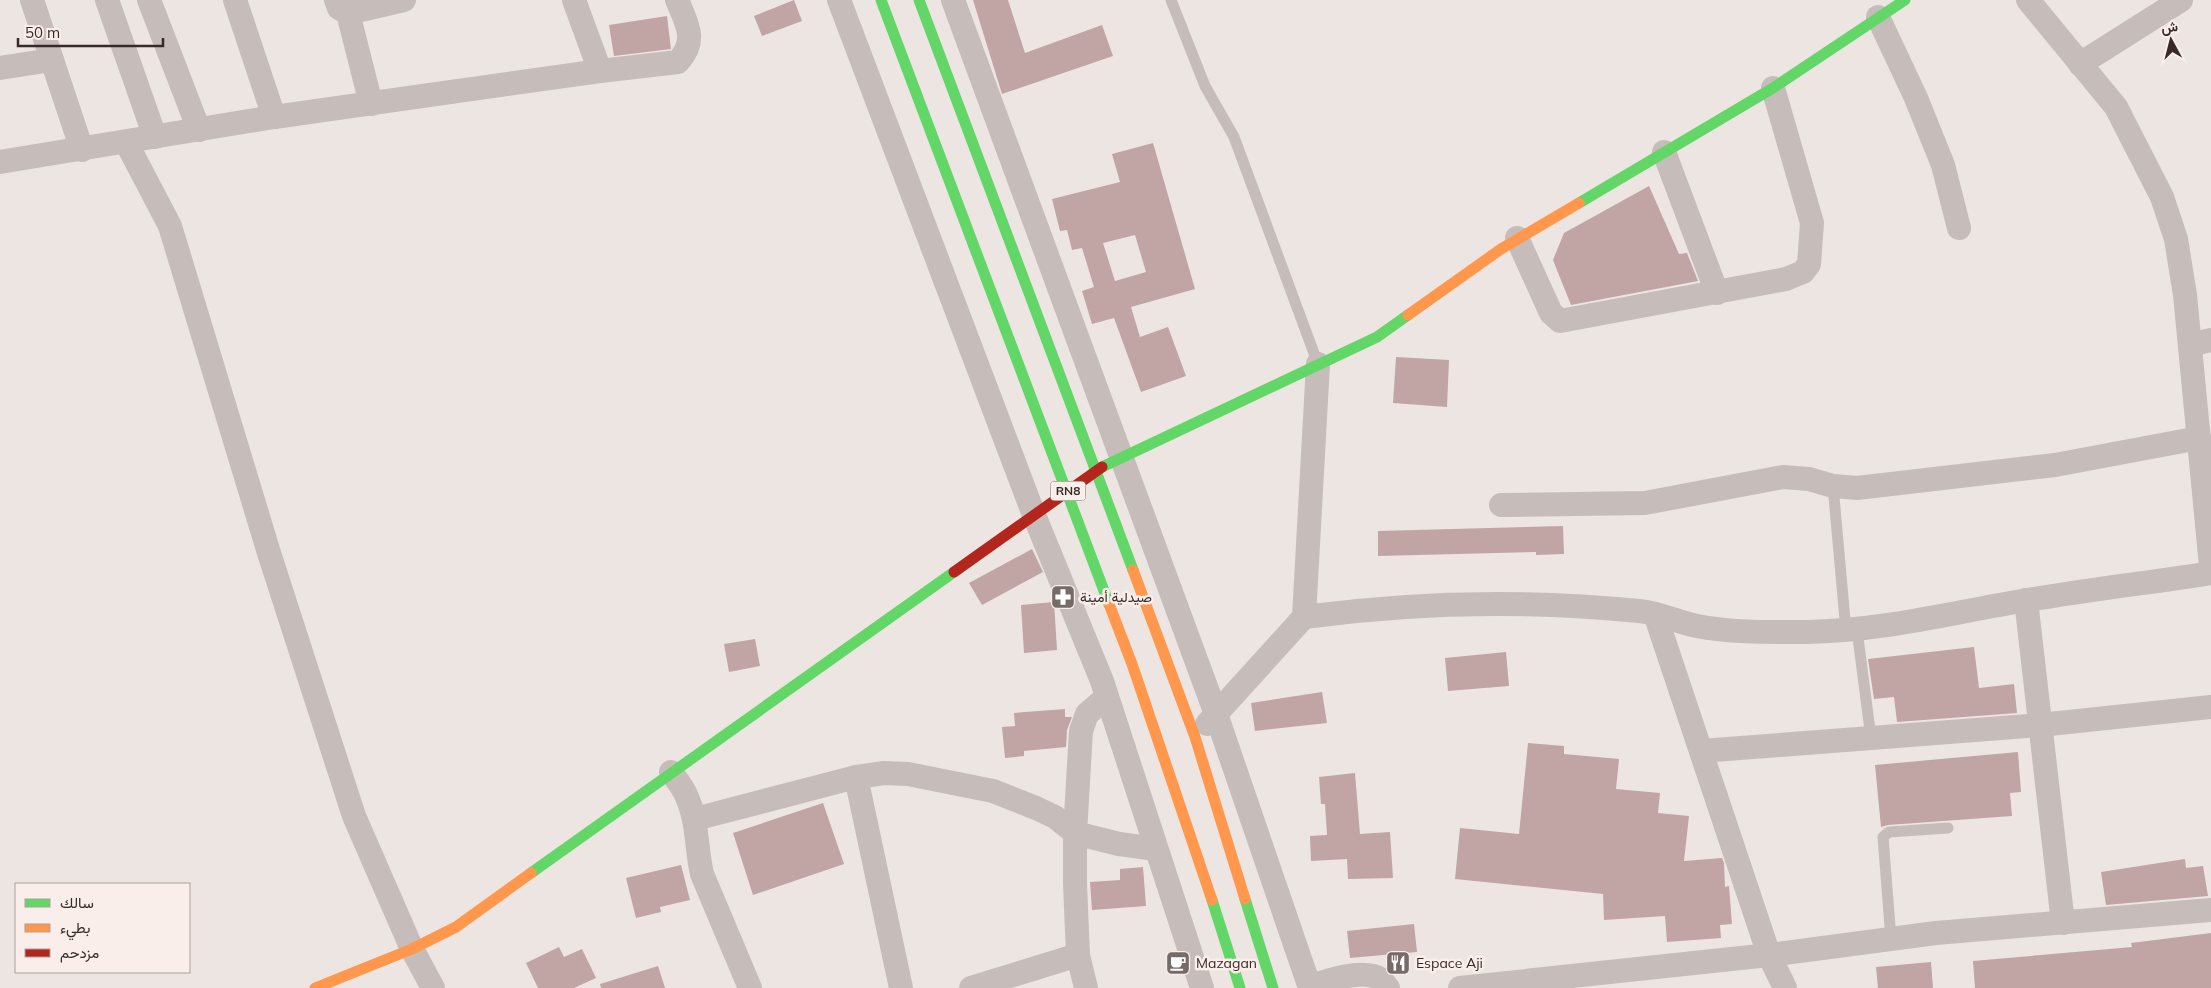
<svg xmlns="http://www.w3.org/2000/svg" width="2211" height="988" viewBox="0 0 2211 988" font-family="Mulish,Vazirmatn,sans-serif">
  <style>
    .building { fill: #c0a5a4; fill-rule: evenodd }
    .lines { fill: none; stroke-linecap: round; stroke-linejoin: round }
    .lane { stroke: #c6bdbb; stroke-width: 11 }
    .street { stroke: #c6bdbb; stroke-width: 24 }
    .fast { stroke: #63d668; stroke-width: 11 }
    .slow { stroke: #ff974d; stroke-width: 11 }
    .jam { stroke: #b3261e; stroke-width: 11 }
    .labels { text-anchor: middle; stroke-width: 5; stroke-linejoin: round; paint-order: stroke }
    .shield { fill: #faeeea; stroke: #726563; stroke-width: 1 }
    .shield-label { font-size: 12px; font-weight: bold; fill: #372a29 }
    .poi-label { font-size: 14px; fill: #372a29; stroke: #faeeea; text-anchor: start }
  </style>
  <rect width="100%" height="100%" fill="#ede5e2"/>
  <g class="building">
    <polygon points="794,0 802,21 762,36 754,16"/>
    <polygon points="973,0 1008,0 1025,53 1102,25 1113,56 1002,94"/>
    <polygon points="667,16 671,49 614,56 609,25"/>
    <path d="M1153,143L1195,289L1131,307L1140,337L1168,327L1186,376L1141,392L1114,318L1092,324L1082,291L1094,287L1082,248L1072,250L1067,230L1060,231L1052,199L1120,182L1112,154ZM1135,235L1146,272L1115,281L1103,243Z"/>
    <polygon points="1649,186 1679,254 1687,253 1698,281 1571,305 1553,260 1564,233"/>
    <polygon points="1396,357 1449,360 1447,407 1393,403"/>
    <polygon points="1563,526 1564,554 1536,555 1536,552 1378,556 1378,531"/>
    <polygon points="1032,549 1043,572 982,605 969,583"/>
    <polygon points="1054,602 1057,650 1024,653 1021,605"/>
    <polygon points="755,639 760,666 729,672 724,644"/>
    <polygon points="1974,647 1979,688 2014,684 2017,713 1897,722 1894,697 1874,699 1868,659"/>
    <polygon points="1506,652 1509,686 1448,691 1445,658"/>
    <polygon points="1322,692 1327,723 1255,731 1251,703"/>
    <polygon points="1065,709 1065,717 1072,717 1067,730 1066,747 1024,751 1024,756 1005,758 1002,727 1015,726 1014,713"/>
    <polygon points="1528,743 1564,746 1564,754 1619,759 1616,789 1660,793 1658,813 1689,816 1684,861 1722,858 1724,863 1725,887 1729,886 1732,924 1720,925 1721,938 1667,942 1665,916 1604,920 1603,894 1455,879 1460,828 1519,834"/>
    <polygon points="2018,752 2021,792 2010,793 2012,816 1888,825 1881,827 1875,765"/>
    <polygon points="1355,773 1360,834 1390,832 1393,878 1348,879 1347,859 1311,861 1310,836 1327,835 1325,804 1321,804 1319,777"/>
    <polygon points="823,803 844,864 753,895 733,833"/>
    <polygon points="2185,859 2186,868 2203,866 2208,896 2106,905 2101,872"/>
    <polygon points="681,865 690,900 660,907 661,912 636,918 626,878"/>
    <polygon points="1143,867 1146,906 1092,910 1090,882 1120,880 1120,869"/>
    <polygon points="1414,924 1417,952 1350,958 1347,931"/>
    <polygon points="2211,933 2211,988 1975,988 1973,961 2132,947 2131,943"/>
    <polygon points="559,947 564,957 582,949 596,978 574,988 538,988 526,963"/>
    <polygon points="1931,962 1933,988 1878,988 1876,967"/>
    <polygon points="658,966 665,988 601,988 600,984"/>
  </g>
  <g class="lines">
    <g class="lane">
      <polyline points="1171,0 1205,86 1234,137 1318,364"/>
      <polyline points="1833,486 1846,631"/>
      <polyline points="1857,630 1871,738"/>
      <polyline points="1891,939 1883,837 1889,832 1948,828"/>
    </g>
    <g class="street">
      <polyline points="32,0 82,150"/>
      <polyline points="107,0 155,137"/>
      <polyline points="149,0 199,130"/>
      <polyline points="235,0 274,117"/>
      <polyline points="336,0 339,8 348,13 371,104"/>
      <polyline points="574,0 600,71"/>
      <polyline points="839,0 1034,515 1102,681 1202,988"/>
      <polyline points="953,0 1216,714 1310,988"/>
      <polyline points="2028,0 2116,107 2162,197 2176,239 2185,295 2211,566"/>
      <polyline points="348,13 404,0"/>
      <polyline points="1878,17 1916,98 1943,165 1959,228"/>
      <polyline points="2080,64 2181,0"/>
      <polyline points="0,68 52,60"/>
      <polyline points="126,142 170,226 269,553 354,816 412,949 433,988"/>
      <polyline points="1664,152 1717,293"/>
      <path d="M0,162L274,117L600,71L678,62C698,40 687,24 677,0"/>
      <polyline points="1517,238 1551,313 1560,321 1786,279 1803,272 1809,264 1812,223 1773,88"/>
      <polyline points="2190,345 2211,340"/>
      <polyline points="1501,505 1645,503 1783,477 1809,479 1833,486 1857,488 2055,465 2199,438"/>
      <polyline points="2026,600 2063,923"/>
      <polyline points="1655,614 1769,955 1785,988"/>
      <path d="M1304,617C1414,602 1529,600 1639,611C1660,613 1677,622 1697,626C1732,633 1771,632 1807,632C1878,631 1946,614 2016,602C2080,591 2146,583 2211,573"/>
      <polyline points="1207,724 1304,617 1318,364"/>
      <polyline points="1701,751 2040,725 2211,707"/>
      <path d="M671,772C676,779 683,787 686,795C698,820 696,848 702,874L750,988"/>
      <polyline points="856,777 901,988"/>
      <polyline points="695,819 856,777 884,773 908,774 993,791 1036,808 1055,817 1075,833 1119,844 1156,849"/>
      <path d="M1309,987C1326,981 1364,968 1380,979C1383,981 1385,985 1388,988"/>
      <polyline points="971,988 1078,955"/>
      <polyline points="1086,988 1078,955 1075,884 1075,833 1081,731 1087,714 1107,697"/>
      <polyline points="1460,988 1769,955 1936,933 2211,910"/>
    </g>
    <g class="fast">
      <polyline points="881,0 1109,604"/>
      <polyline points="919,0 1133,570"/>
      <polyline points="1579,203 1773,88 1905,0"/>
      <polyline points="1102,467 1377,337 1408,315"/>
      <polyline points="531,873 954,572"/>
      <polyline points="1245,899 1273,988"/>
      <polyline points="1212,900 1240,988"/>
    </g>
    <g class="slow">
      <polyline points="1408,315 1501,249 1579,203"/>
      <polyline points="1133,570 1195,737 1245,899"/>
      <polyline points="1109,604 1132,664 1212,900"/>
      <polyline points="315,988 412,949 456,927 531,873"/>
    </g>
    <polyline class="jam" points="954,572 1102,467"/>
  </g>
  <defs>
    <symbol id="pharmacy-square" viewBox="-11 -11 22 22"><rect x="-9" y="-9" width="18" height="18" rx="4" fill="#776b6a" stroke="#faeeea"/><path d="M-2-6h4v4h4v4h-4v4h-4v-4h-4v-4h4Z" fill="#fff"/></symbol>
    <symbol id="cafe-square" viewBox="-11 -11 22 22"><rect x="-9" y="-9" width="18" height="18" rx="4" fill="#776b6a" stroke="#faeeea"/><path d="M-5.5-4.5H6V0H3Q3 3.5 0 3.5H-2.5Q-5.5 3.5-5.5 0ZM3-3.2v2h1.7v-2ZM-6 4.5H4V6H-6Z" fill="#fff"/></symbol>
    <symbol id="restaurant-square" viewBox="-11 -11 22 22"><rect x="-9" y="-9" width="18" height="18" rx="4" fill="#776b6a" stroke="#faeeea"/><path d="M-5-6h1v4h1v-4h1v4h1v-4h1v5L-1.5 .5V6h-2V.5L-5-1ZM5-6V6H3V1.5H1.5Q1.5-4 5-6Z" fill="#fff"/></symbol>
  </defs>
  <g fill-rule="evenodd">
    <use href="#pharmacy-square" x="1049" y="583" width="28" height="28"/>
    <use href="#cafe-square" x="1164" y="949" width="28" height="28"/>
    <use href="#restaurant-square" x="1384" y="949" width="28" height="28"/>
  </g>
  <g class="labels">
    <rect class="shield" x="1050.5" y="481.5" width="35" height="19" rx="4"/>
    <g class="shield-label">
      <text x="1068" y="495">RN8</text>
    </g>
    <g class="poi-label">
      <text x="1080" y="602">صيدلية أمينة</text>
      <text x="1196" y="968">Mazagan</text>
      <text x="1416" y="968">Espace Aji</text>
    </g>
  </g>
  <rect x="15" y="883" width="175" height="90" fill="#faeeea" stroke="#aca09d"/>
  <rect x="25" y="899" width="25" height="8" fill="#63d668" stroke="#aca09d"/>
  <text x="60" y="908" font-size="15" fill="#372a29">سالك</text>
  <rect x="25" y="924" width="25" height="8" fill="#ff974d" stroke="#aca09d"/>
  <text x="60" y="933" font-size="15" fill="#372a29">بطيء</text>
  <rect x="25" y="949" width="25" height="8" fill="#b3261e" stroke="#aca09d"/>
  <text x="60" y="958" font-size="15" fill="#372a29">مزدحم</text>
  <g transform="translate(2171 40) rotate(353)" stroke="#faeeea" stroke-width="4" paint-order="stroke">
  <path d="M0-4L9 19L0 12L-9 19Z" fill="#372a29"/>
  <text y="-8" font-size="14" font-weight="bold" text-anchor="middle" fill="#372a29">ش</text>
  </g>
  <path d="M18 38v8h145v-8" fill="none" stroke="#372a29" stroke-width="2.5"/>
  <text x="25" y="38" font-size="15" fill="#372a29" stroke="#faeeea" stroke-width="4" paint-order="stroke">50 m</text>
</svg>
